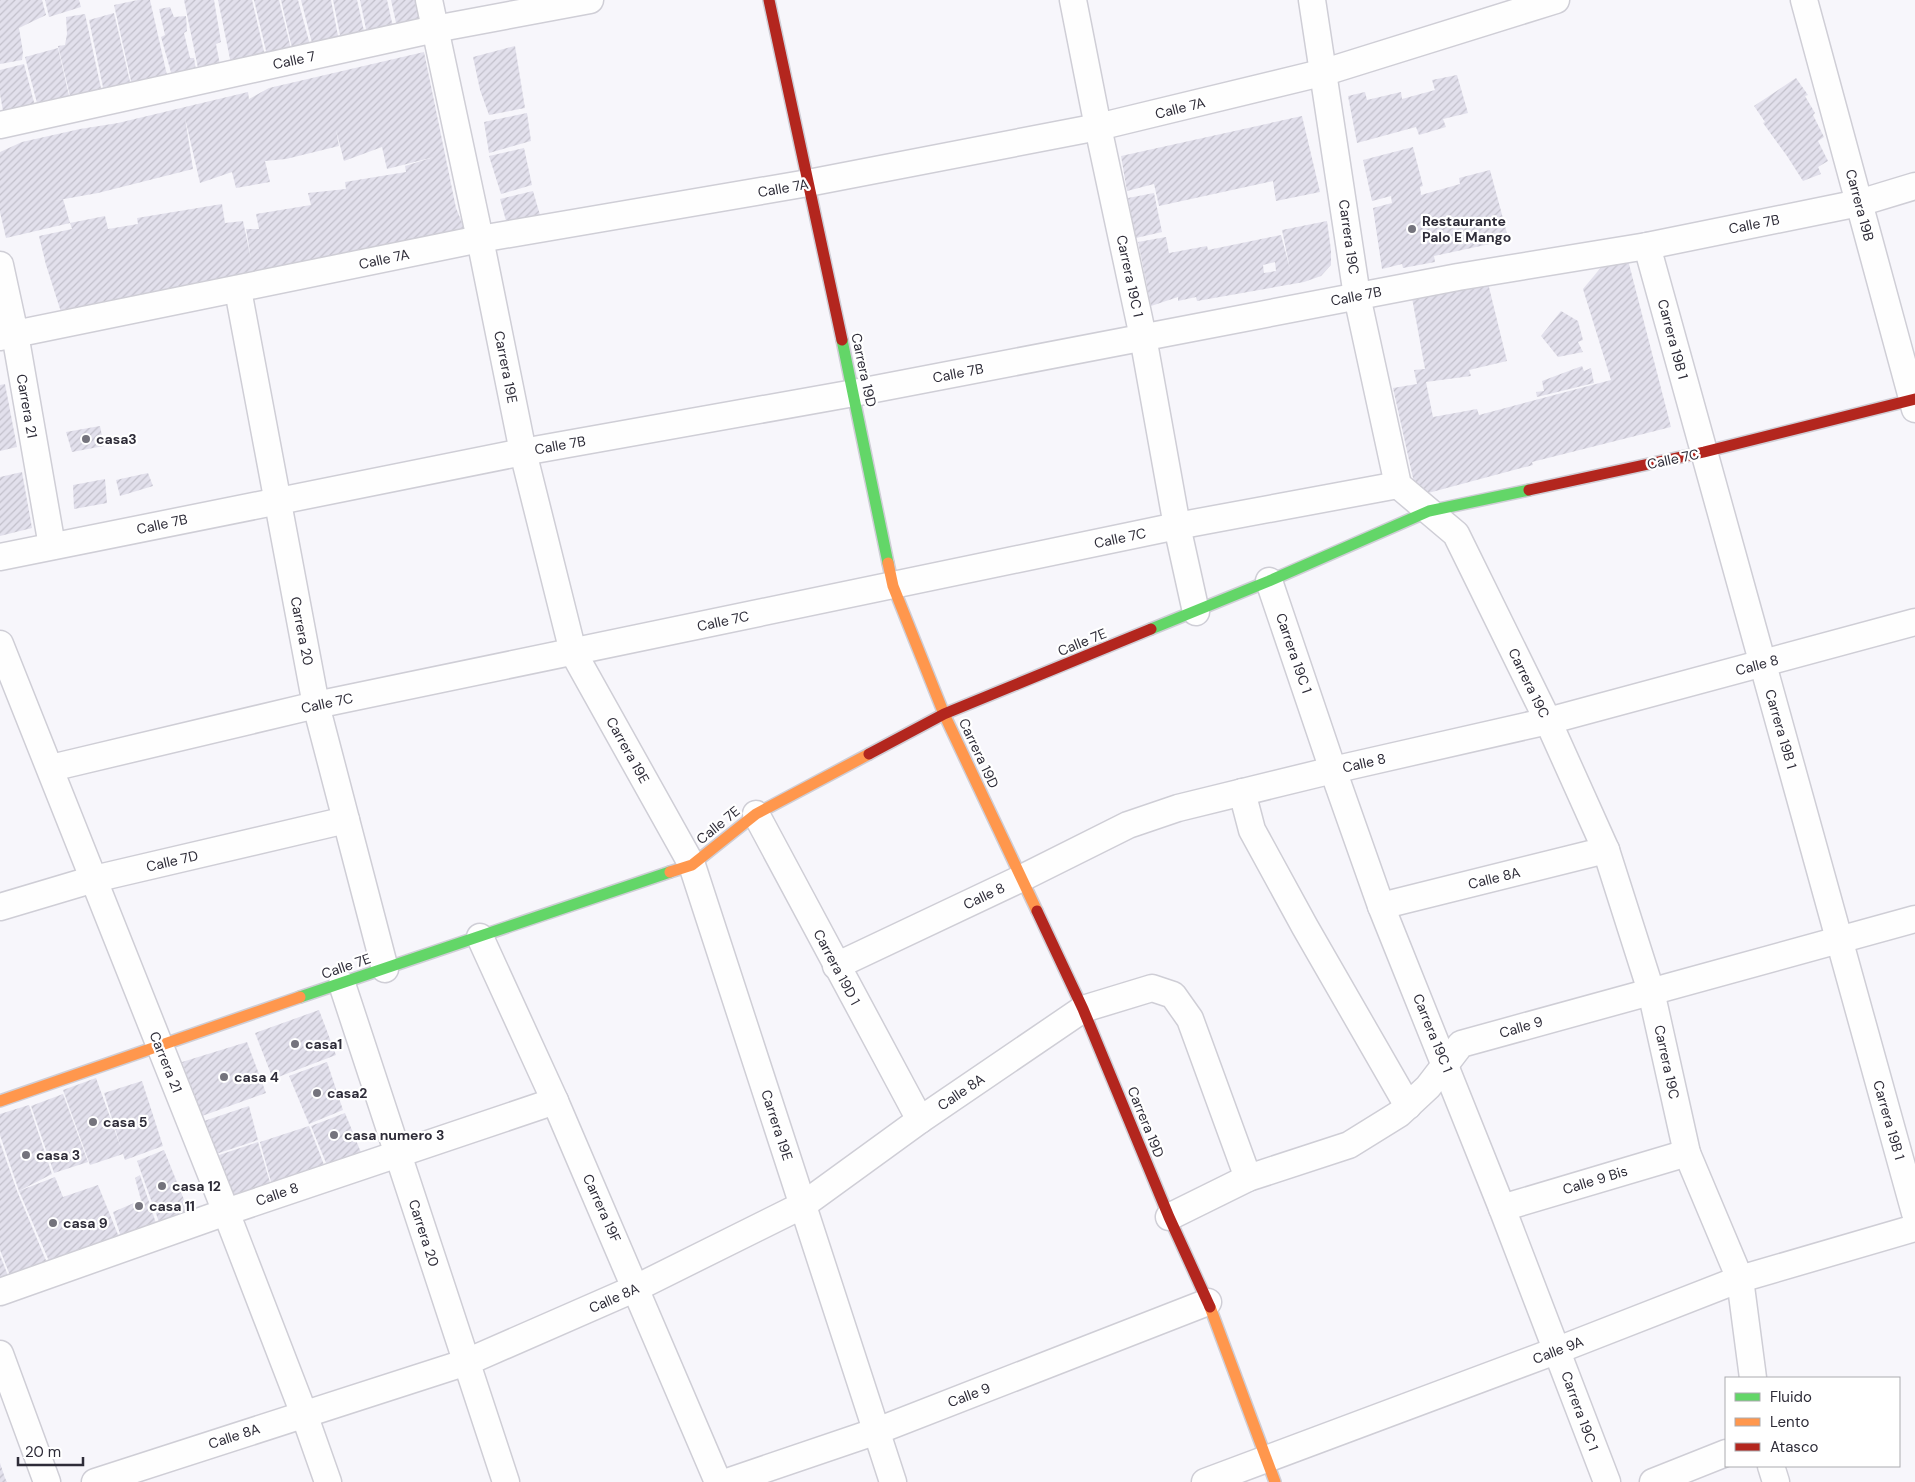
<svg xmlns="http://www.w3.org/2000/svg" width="1915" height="1482" viewBox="0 0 1915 1482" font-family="'DM Sans',sans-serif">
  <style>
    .building { fill: url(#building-hatch); fill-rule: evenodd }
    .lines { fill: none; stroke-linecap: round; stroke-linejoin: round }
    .street-casing { stroke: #cfced6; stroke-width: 29 }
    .fast-casing { stroke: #cfced6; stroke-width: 14 }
    .slow-casing { stroke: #cfced6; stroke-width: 14 }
    .jam-casing { stroke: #cfced6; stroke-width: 14 }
    .street { stroke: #fefefe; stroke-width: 26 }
    .fast { stroke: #63d668; stroke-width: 11 }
    .slow { stroke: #ff974d; stroke-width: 11 }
    .jam { stroke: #b3261e; stroke-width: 11 }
    .poi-dot { fill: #74737c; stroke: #fff; stroke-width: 2 }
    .labels { text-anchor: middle; stroke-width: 4.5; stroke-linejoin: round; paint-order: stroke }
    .street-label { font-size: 14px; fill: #2e2c38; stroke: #fff }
    .poi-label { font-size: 14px; font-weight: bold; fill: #2e2c38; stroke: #fff; text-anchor: start }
  </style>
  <defs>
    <pattern id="building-hatch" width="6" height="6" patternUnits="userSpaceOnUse" patternTransform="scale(1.25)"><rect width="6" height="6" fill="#e2e0ec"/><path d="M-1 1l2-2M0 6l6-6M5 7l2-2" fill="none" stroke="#c2c0cb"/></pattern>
  </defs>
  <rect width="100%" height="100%" fill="#f7f6fb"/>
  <g class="building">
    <polygon points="0,0 42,0 46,15 19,28 23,52 22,60 0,64"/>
    <polygon points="45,0 79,0 81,7 49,17"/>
    <polygon points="138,0 150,0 167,75 132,85 114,5"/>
    <polygon points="184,0 214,0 221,42 216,44 220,65 198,68"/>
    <polygon points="218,0 252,0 265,56 231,64"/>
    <polygon points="254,0 279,0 291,49 267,55"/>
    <polygon points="281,0 298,0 310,45 292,48"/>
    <polygon points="301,0 331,0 338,36 312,43"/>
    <polygon points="333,0 357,0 364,31 340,35"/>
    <polygon points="360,0 387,0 393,27 367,34"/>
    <polygon points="391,0 420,0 426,27 398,32"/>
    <polygon points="170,7 174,17 186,16 187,31 184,33 190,58 194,58 196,70 172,76 161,37 165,35 159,9"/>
    <polygon points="114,13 131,86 104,92 89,20"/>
    <polygon points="85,14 102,93 71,100 58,46 65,45 67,34 66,17"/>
    <polygon points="515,46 525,108 489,115 480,90 473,57"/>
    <polygon points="58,48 70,100 38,107 25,57"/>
    <polygon points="424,52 456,208 466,232 93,313 91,305 61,312 46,265 39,236 72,229 70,223 105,216 108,229 138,224 137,218 222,204 225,223 243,221 251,259 246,229 259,229 256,214 311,205 308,193 346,189 345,182 406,172 405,166 434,157 387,169 382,147 344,161 336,130 339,146 286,159 265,161 270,182 236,188 232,172 200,183 185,118 193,169 98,193 53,201 63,199 70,223 6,238 0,212 0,152 22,142 80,129 118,123 248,92 249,99 269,88"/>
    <polygon points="24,64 35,106 3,111 0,94 0,70"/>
    <polygon points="1457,75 1468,113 1443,119 1446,127 1419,135 1416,127 1357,143 1348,96 1365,92 1367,100 1401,92 1402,99 1435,90 1432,80"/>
    <polygon points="1796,78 1808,95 1805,96 1815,113 1813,115 1824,137 1818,141 1828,161 1818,167 1821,174 1803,181 1787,156 1763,123 1765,122 1754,106"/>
    <polygon points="527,113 531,141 489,153 484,122"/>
    <polygon points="1302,116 1320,192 1276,201 1273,181 1159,206 1154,184 1127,191 1121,156"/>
    <polygon points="1413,147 1423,186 1420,187 1421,195 1460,184 1459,178 1490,170 1508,237 1490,244 1434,256 1435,262 1403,268 1402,264 1382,269 1373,208 1392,203 1391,196 1372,201 1363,160"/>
    <polygon points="524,148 532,185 501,194 489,156"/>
    <polygon points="533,191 542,222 508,228 500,199"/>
    <polygon points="1154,193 1162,232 1136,238 1128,198"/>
    <path d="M1327,221L1331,250V265L1321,276L1304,282L1197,301L1196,297L1178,301V297L1151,306L1138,242L1166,237L1169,253L1207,246L1208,250L1281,235L1290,269L1282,230ZM1275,262L1276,271L1264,273L1263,265Z"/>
    <polygon points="1628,260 1671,427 1532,462 1533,465 1417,496 1393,388 1417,384 1414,370 1425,369 1412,298 1488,283 1507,361 1469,370 1471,376 1426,382 1433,417 1477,409 1479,415 1611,380 1583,289 1603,265"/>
    <polygon points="1561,311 1578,321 1583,340 1578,342 1583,352 1558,357 1541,336"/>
    <polygon points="1582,366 1584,371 1591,368 1594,383 1537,397 1536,392 1544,391 1542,381"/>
    <polygon points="5,384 17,447 0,451 0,385"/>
    <polygon points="100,426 104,446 72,452 66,432"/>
    <polygon points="22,472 32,528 0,536 0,477"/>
    <polygon points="148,473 153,486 120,496 116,480"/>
    <polygon points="105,479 107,503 74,509 73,485"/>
    <polygon points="319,1010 336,1055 273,1079 255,1033"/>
    <polygon points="247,1042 266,1093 202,1116 182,1062"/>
    <polygon points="327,1062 343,1110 309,1124 289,1076"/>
    <polygon points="96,1078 121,1148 104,1093 142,1081 163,1146 125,1160 123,1154 90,1165 63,1090"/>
    <polygon points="63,1094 88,1162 54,1173 31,1106"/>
    <polygon points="29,1105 52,1174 19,1191 0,1135 0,1114"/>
    <polygon points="249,1106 258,1140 216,1154 204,1121"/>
    <polygon points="345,1113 362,1155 328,1168 311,1126"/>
    <polygon points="309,1126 326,1170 273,1189 260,1142"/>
    <polygon points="0,1142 17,1191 50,1270 13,1283 0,1250"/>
    <polygon points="258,1142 272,1189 233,1197 216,1156"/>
    <polygon points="164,1150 189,1212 159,1222 137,1161"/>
    <polygon points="140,1175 157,1226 122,1240 113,1212 141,1200 135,1178"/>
    <polygon points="55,1177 63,1197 98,1185 119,1237 49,1261 19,1191"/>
    <polygon points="0,1255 12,1286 0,1289"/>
    <polygon points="0,1463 5,1478 7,1482 0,1482"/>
  </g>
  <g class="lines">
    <defs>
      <g id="street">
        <polyline points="429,0 480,239 523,452 573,652 692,865 893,1482"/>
        <polyline points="1073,0 1098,127 1143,337 1177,526 1196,612"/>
        <polyline points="1312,0 1357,296 1398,485 1456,534 1548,721 1606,850 1651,991 1687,1153 1740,1279 1753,1378"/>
        <polyline points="1804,0 1915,409"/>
        <polyline points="0,125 435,29 590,0"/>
        <polyline points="1647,246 1915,1213"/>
        <polyline points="0,265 15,334 52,546"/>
        <polyline points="238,290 316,705 385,969"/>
        <polyline points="0,337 480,239 808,183 1098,127 1325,72 1556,0"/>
        <polyline points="0,557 523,452 854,393 1458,277 1647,246 1859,203 1915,186"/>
        <polyline points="1269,581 1333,770 1381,906 1502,1208 1607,1482"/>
        <polyline points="0,644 226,1212 304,1414 328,1482"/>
        <polyline points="51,768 316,705 1177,526 1398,485"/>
        <polyline points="1242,792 1252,830 1305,927 1408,1106"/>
        <polyline points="756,814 920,1120"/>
        <polyline points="1381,906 1606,850"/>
        <polyline points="0,907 94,879 346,820"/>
        <polyline points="480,937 555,1101 718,1482"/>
        <polyline points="836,966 1022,878 1128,825 1178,808 1333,770 1548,721 1915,622"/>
        <polyline points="342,984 506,1482"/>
        <polyline points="1502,1208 1687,1153"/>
        <polyline points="1169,1217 1248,1178 1349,1145 1399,1114 1428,1087 1461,1044 1915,919"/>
        <polyline points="0,1292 226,1212 555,1101"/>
        <polyline points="0,1354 47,1482"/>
        <polyline points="1771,1466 1776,1482"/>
        <polyline points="95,1482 467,1362 636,1288 803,1205 920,1120 1083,1009 1152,988 1173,995 1190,1019 1248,1178"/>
        <polyline points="727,1482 877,1431 1208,1302"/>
        <polyline points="1205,1482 1558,1350 1740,1279 1915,1228"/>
        <polyline points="1653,1482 1726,1453"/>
      </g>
      <g id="fast">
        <polyline points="842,340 888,563"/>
        <polyline points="1151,629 1269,581 1429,511 1529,490"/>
        <polyline points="300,997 670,872"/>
      </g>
      <g id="slow">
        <polyline points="888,563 893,586 944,714 1037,911"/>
        <polyline points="670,872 692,865 756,814 869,754"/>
        <polyline points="0,1101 300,997"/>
        <polyline points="1210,1307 1275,1482"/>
      </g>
      <g id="jam">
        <polyline points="769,0 842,340"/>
        <polyline points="1529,490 1704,452 1915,399"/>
        <polyline points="869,754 944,714 1151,629"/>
        <polyline points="1037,911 1083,1009 1169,1217 1210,1307"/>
      </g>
    </defs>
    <use href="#street" class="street-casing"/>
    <use href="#fast" class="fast-casing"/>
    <use href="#slow" class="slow-casing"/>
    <use href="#jam" class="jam-casing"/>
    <use href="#street" class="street"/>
    <use href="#fast" class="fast"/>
    <use href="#slow" class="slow"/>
    <use href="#jam" class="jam"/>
  </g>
  <g class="poi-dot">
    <circle cx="1412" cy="229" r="5"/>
    <circle cx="86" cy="439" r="5"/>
    <circle cx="295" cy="1044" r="5"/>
    <circle cx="224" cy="1077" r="5"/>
    <circle cx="317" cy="1093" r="5"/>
    <circle cx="93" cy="1122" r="5"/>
    <circle cx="334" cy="1135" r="5"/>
    <circle cx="26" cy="1155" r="5"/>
    <circle cx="162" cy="1186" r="5"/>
    <circle cx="139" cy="1206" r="5"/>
    <circle cx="53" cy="1223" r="5"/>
  </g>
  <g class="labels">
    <g class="street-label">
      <text transform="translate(294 60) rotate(-12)" y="5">Calle 7</text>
      <text transform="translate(1180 108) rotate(-14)" y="5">Calle 7A</text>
      <text transform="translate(783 188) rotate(-10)" y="5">Calle 7A</text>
      <text transform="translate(1860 205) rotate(75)" y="5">Carrera 19B</text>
      <text transform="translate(1754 224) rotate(-11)" y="5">Calle 7B</text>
      <text transform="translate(1349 237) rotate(82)" y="5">Carrera 19C</text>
      <text transform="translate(384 259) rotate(-12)" y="5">Calle 7A</text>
      <text transform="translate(1130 276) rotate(78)" y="5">Carrera 19C 1</text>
      <text transform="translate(1356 296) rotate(-11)" y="5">Calle 7B</text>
      <text transform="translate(1673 339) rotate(75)" y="5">Carrera 19B 1</text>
      <text transform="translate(506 367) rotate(79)" y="5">Carrera 19E</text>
      <text transform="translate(864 370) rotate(78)" y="5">Carrera 19D</text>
      <text transform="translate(958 373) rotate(-11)" y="5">Calle 7B</text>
      <text transform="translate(27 406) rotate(80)" y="5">Carrera 21</text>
      <text transform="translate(560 445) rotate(-10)" y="5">Calle 7B</text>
      <text transform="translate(1673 459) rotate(-12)" y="5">Calle 7C</text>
      <text transform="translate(162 524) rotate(-12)" y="5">Calle 7B</text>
      <text transform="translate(1120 538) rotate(-12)" y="5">Calle 7C</text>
      <text transform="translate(723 621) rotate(-12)" y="5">Calle 7C</text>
      <text transform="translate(302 631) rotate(79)" y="5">Carrera 20</text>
      <text transform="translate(1082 642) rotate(-22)" y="5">Calle 7E</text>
      <text transform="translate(1294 653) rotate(71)" y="5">Carrera 19C 1</text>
      <text transform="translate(1757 665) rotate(-15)" y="5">Calle 8</text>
      <text transform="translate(1529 683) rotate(64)" y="5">Carrera 19C</text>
      <text transform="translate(327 703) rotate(-12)" y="5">Calle 7C</text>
      <text transform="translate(1781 729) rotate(74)" y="5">Carrera 19B 1</text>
      <text transform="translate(628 750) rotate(61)" y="5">Carrera 19E</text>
      <text transform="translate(979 753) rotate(65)" y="5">Carrera 19D</text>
      <text transform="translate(1364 763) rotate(-13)" y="5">Calle 8</text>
      <text transform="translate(718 825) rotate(-39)" y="5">Calle 7E</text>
      <text transform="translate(172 861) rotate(-13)" y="5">Calle 7D</text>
      <text transform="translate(1494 878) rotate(-14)" y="5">Calle 8A</text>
      <text transform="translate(984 896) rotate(-25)" y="5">Calle 8</text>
      <text transform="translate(346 966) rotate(-19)" y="5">Calle 7E</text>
      <text transform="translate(837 967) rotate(62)" y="5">Carrera 19D 1</text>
      <text transform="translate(1521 1027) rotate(-16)" y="5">Calle 9</text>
      <text transform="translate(1433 1033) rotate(68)" y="5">Carrera 19C 1</text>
      <text transform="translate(166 1062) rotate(68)" y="5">Carrera 21</text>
      <text transform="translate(1667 1062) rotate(78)" y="5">Carrera 19C</text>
      <text transform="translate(961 1092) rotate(-34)" y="5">Calle 8A</text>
      <text transform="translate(1889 1120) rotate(74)" y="5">Carrera 19B 1</text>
      <text transform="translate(1146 1122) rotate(68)" y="5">Carrera 19D</text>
      <text transform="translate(777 1125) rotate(72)" y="5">Carrera 19E</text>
      <text transform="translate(1595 1180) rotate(-17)" y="5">Calle 9 Bis</text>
      <text transform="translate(277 1194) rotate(-19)" y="5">Calle 8</text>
      <text transform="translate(602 1208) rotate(66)" y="5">Carrera 19F</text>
      <text transform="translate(424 1233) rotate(72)" y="5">Carrera 20</text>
      <text transform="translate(614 1298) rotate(-24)" y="5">Calle 8A</text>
      <text transform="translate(1558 1350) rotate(-21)" y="5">Calle 9A</text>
      <text transform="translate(969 1395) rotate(-21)" y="5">Calle 9</text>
      <text transform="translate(1580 1411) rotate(70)" y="5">Carrera 19C 1</text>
      <text transform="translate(234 1436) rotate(-18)" y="5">Calle 8A</text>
    </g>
    <g class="poi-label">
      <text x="1422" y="226">Restaurante<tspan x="1422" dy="16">Palo E Mango</tspan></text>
      <text x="96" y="444">casa3</text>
      <text x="305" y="1049">casa1</text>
      <text x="234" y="1082">casa 4</text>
      <text x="327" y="1098">casa2</text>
      <text x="103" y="1127">casa 5</text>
      <text x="344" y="1140">casa numero 3</text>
      <text x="36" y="1160">casa 3</text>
      <text x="172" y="1191">casa 12</text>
      <text x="149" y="1211">casa 11</text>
      <text x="63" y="1228">casa 9</text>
    </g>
  </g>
  <rect x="1725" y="1377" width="175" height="90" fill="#ffffff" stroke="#ababaf"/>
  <rect x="1735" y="1393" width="25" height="8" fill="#63d668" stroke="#ababaf"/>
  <text x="1770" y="1402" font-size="15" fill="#2e2c38">Fluido</text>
  <rect x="1735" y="1418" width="25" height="8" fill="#ff974d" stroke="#ababaf"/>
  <text x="1770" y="1427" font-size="15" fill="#2e2c38">Lento</text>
  <rect x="1735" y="1443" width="25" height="8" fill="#b3261e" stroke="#ababaf"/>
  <text x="1770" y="1452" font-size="15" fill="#2e2c38">Atasco</text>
  <path d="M18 1457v8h65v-8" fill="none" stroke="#2e2c38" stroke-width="2.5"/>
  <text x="25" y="1457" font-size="15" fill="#2e2c38" stroke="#ffffff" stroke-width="4" paint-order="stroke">20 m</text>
</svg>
